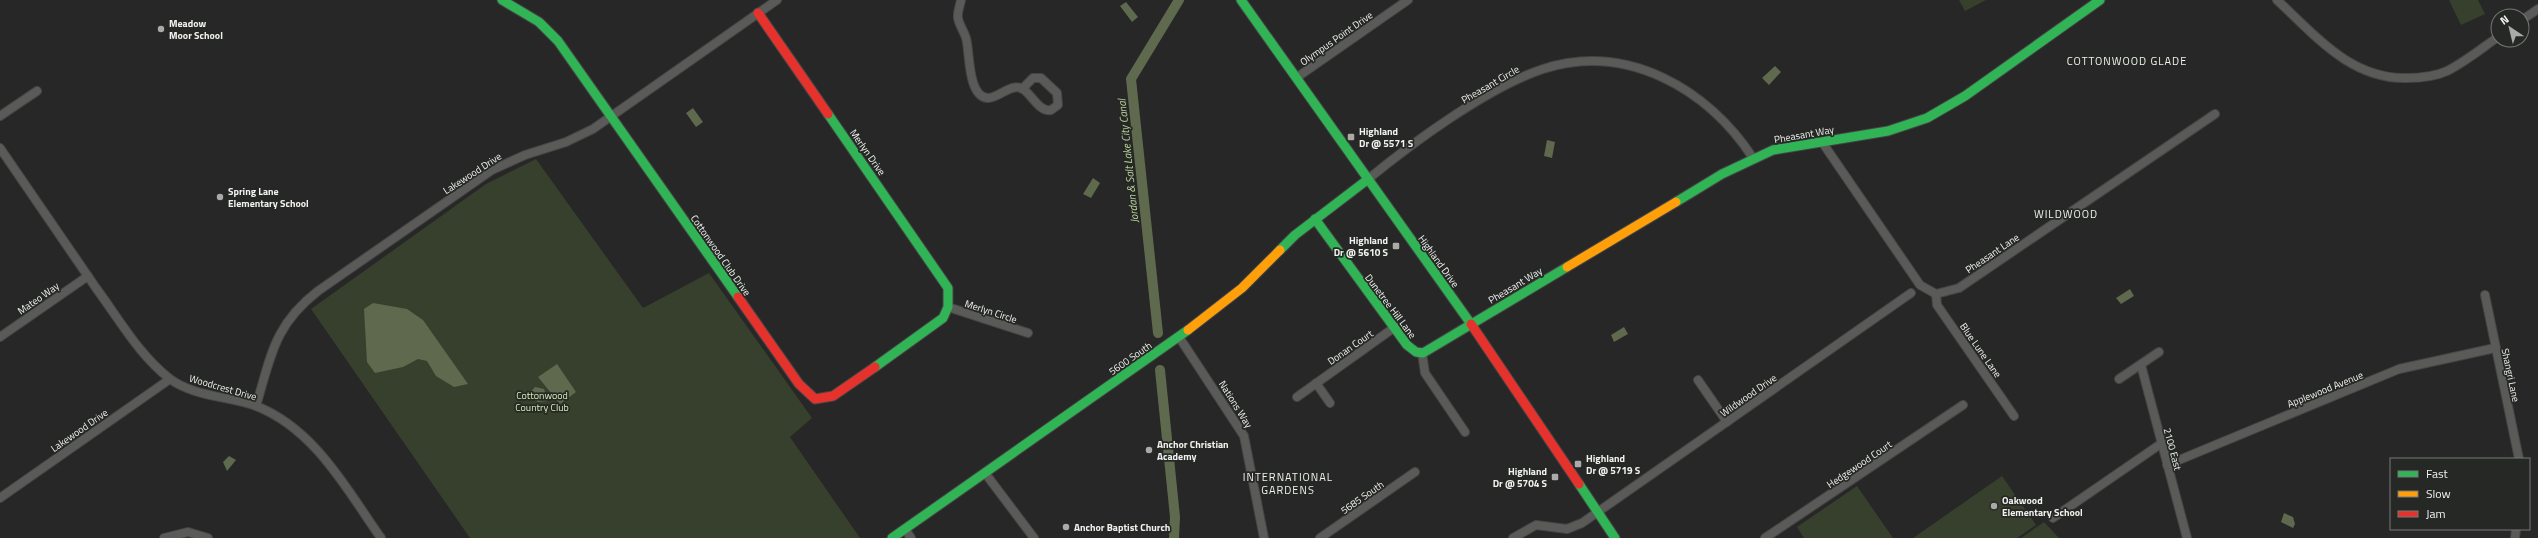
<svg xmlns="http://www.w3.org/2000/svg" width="2538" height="538" viewBox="0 0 2538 538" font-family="'Titillium Web',sans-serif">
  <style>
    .green { fill: #37402c }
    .water { fill: #5e694d }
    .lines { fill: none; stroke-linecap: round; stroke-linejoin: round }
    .canal { stroke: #5e694d; stroke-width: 10 }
    .street-casing { stroke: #444544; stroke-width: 10 }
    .fast-casing { stroke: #444544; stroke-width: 11 }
    .slow-casing { stroke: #444544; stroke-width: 11 }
    .jam-casing { stroke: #444544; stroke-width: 11 }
    .street { stroke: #5a5a59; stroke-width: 8 }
    .fast { stroke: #30b455; stroke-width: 9 }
    .slow { stroke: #ff9f0a; stroke-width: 9 }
    .jam { stroke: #e5322d; stroke-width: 9 }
    .poi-dot { fill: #aaaba9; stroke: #262825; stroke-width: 1.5 }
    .labels { text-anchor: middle; stroke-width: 3.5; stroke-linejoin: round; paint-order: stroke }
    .poi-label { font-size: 10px; font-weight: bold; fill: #f1f2f0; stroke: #262825; text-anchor: start }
    .street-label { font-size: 10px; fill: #f1f2f0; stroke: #262825 }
    .park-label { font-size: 10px; fill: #d3edb4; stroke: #262825 }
    .neighbourhood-label { font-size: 11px; letter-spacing: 1px; fill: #f1f2f0; stroke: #262825 }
    .water-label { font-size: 11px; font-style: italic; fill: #bfd89f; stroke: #262825 }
  </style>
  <rect width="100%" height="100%" fill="#262726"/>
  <g class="green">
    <polygon points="1959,0 1986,0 1965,11"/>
    <polygon points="2449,0 2478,0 2485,14 2461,25"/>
    <polygon points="536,159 643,308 709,273 812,418 790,437 860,538 470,538 311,309 486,184"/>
    <polygon points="2002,476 2036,525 2017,538 1913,538"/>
    <polygon points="1857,486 1893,538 1804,538 1797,527"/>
    <polygon points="2044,522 2059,538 2021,538"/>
  </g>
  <g class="water">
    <polygon points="1126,2 1138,17 1132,22 1120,6"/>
    <polygon points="1775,66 1781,72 1769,85 1762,78"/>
    <polygon points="693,108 703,122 696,127 686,113"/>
    <polygon points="1547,140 1555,142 1552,158 1544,156"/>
    <polygon points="1093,178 1100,183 1091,198 1083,194"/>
    <polygon points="2130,289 2134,296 2121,304 2116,298"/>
    <polygon points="373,303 407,309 423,320 468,384 454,387 436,376 427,361 418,359 403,367 375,373 367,362 364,309"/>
    <polygon points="1624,327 1628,334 1614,342 1611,335"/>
    <polygon points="557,364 576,392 560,404 538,377"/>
    <polygon points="535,387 544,389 548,401 538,402 527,396"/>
    <polygon points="229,456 236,460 227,471 223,462"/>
    <polygon points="2284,513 2293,517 2295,524 2293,528 2281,522"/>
  </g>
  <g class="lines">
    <g class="canal">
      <polyline points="1158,333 1131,79 1179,0"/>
      <polyline points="1160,370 1175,517 1174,538"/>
    </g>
    <defs>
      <g id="street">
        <path d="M961,0C960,6 957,12 958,18C959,25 964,31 966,38C970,50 967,97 988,98C999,98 1012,82 1023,89C1032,95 1039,112 1051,110L1058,105L1057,93L1041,78H1033L1022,89"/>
        <path d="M2277,0C2315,35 2350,79 2406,78C2420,78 2434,77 2447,71C2465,62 2482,48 2498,37"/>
        <polyline points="2522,20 2538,9"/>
        <polyline points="1296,78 1408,0"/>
        <polyline points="0,116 37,91"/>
        <polyline points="1822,142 1920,285 1936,294 1959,288 2215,114"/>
        <path d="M0,148C32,195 64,241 96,288C119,319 139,355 170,379C195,397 228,396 256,406C315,429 347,490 381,538"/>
        <path d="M1367,180C1412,143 1488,87 1543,69C1627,42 1708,89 1753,158"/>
        <polyline points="1936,294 1937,305 2014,416"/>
        <polyline points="2485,295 2519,459"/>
        <polyline points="948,307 1028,333"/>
        <polyline points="0,337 88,276"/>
        <polyline points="1179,337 1244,436 1264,538"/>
        <polyline points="1422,353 1425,373 1465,432"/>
        <polyline points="2141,365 2187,538"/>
        <polyline points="2119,379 2159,352"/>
        <polyline points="1698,380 1727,422"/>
        <polyline points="1316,383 1330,403"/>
        <polyline points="1297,397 1395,327"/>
        <path d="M256,406C271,356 274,325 318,291L492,170L525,155L566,142L593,129L777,0"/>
        <polyline points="2167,465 2399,369 2495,348"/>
        <polyline points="985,473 1034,538"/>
        <polyline points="0,498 170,379"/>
        <polyline points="2053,518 2162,443"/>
        <polyline points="905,529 911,538"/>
        <polyline points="164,538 188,532 208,538"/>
        <polyline points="1320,538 1415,472"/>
        <polyline points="1513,538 1536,525 1567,529 1582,523 1911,293"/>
        <polyline points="1765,538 1963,405"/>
        <polyline points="2515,538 2516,529"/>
      </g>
      <g id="fast">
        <polyline points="502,0 539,22 558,41 738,297"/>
        <polyline points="1241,0 1471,324"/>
        <polyline points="828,114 948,288 948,307 943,318 875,367"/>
        <polyline points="1676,202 1722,174 1773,150 1888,131 1927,118 1965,96 2100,0"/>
        <polyline points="1315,219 1407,345 1416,352 1423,353 1567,267"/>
        <polyline points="1280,250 1295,235 1367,180"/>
        <polyline points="1579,484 1615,538"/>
        <polyline points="892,538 1188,330"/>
      </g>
      <g id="slow">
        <polyline points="1567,267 1676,202"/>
        <polyline points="1188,330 1242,288 1280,250"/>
      </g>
      <g id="jam">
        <polyline points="758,13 828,114"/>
        <polyline points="738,297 799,384 815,399 833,396 875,367"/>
        <polyline points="1471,324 1579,484"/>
      </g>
    </defs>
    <use href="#street" class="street-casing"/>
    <use href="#fast" class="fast-casing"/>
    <use href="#slow" class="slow-casing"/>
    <use href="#jam" class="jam-casing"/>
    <use href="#street" class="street"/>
    <use href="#fast" class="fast"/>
    <use href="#slow" class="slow"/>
    <use href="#jam" class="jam"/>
  </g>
  <g class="poi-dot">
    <circle cx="161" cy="29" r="4"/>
    <rect x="1347" y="133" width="8" height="8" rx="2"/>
    <circle cx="220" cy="197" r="4"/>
    <rect x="1392" y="242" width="8" height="8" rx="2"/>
    <circle cx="1149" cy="450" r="4"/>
    <rect x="1574" y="460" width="8" height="8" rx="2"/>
    <rect x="1551" y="473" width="8" height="8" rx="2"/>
    <circle cx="1994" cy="506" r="4"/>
    <circle cx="1066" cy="527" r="4"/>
  </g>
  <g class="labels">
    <g class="poi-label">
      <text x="169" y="27">Meadow<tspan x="169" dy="12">Moor School</tspan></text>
      <text x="1359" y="135">Highland<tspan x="1359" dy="12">Dr @ 5571 S</tspan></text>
      <text x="228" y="195">Spring Lane<tspan x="228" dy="12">Elementary School</tspan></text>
      <text x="1388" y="244" text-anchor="end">Highland<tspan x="1388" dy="12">Dr @ 5610 S</tspan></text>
      <text x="1157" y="448">Anchor Christian<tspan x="1157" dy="12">Academy</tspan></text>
      <text x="1586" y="462">Highland<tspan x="1586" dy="12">Dr @ 5719 S</tspan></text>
      <text x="1547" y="475" text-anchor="end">Highland<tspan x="1547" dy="12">Dr @ 5704 S</tspan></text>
      <text x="2002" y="504">Oakwood<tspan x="2002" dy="12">Elementary School</tspan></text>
      <text x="1074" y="531">Anchor Baptist Church</text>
    </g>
    <g class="street-label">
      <text transform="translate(1336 38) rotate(-35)" y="4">Olympus Point Drive</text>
      <text transform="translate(1490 84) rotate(-30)" y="4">Pheasant Circle</text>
      <text transform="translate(1804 134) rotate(-10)" y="4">Pheasant Way</text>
      <text transform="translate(868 152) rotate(55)" y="4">Merlyn Drive</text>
      <text transform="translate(472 173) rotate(-33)" y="4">Lakewood Drive</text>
      <text transform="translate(1992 253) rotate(-34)" y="4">Pheasant Lane</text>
      <text transform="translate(721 255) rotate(55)" y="4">Cottonwood Club Drive</text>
      <text transform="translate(1439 261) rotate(54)" y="4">Highland Drive</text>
      <text transform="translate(1515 285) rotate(-31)" y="4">Pheasant Way</text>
      <text transform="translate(38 298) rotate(-35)" y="4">Mateo Way</text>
      <text transform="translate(1391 306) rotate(53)" y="4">Dunetree Hill Lane</text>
      <text transform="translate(991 311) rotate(18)" y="4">Merlyn Circle</text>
      <text transform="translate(1350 347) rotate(-35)" y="4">Donan Court</text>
      <text transform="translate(1981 350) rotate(55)" y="4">Blue Lune Lane</text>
      <text transform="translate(1130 358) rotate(-35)" y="4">5600 South</text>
      <text transform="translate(2511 375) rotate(78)" y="4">Shangri Lane</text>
      <text transform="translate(223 387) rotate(16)" y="4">Woodcrest Drive</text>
      <text transform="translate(2325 389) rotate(-22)" y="4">Applewood Avenue</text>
      <text transform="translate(1748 395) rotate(-35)" y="4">Wildwood Drive</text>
      <text transform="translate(1236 404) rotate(58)" y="4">Nations Way</text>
      <text transform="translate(79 430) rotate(-35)" y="4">Lakewood Drive</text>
      <text transform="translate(2173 449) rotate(75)" y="4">2100 East</text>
      <text transform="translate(1859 464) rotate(-34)" y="4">Hedgewood Court</text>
      <text transform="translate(1362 497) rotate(-35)" y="4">5685 South</text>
    </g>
    <g class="park-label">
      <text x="542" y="399">Cottonwood<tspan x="542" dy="12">Country Club</tspan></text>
    </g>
    <g class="neighbourhood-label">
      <text x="2127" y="65">COTTONWOOD GLADE</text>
      <text x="2066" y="218">WILDWOOD</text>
      <text x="1288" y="481">INTERNATIONAL<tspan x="1288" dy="13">GARDENS</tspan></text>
    </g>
    <g class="water-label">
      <text transform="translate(1128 161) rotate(-96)" y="4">Jordan &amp; Salt Lake City Canal</text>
    </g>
  </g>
  <rect x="2390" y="458" width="140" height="72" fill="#262825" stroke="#777976"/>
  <rect x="2398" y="471" width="20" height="6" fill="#30b455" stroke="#777976"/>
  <text x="2426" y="478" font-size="12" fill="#f1f2f0">Fast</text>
  <rect x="2398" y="491" width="20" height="6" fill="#ff9f0a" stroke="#777976"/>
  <text x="2426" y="498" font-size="12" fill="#f1f2f0">Slow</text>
  <rect x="2398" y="511" width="20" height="6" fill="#e5322d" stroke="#777976"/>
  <text x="2426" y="518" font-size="12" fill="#f1f2f0">Jam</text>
  <g transform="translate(2510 28) rotate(325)"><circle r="19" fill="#262825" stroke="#777976"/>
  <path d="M0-3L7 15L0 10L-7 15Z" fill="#aaaba9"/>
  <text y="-6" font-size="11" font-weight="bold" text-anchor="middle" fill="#f1f2f0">N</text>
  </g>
</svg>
